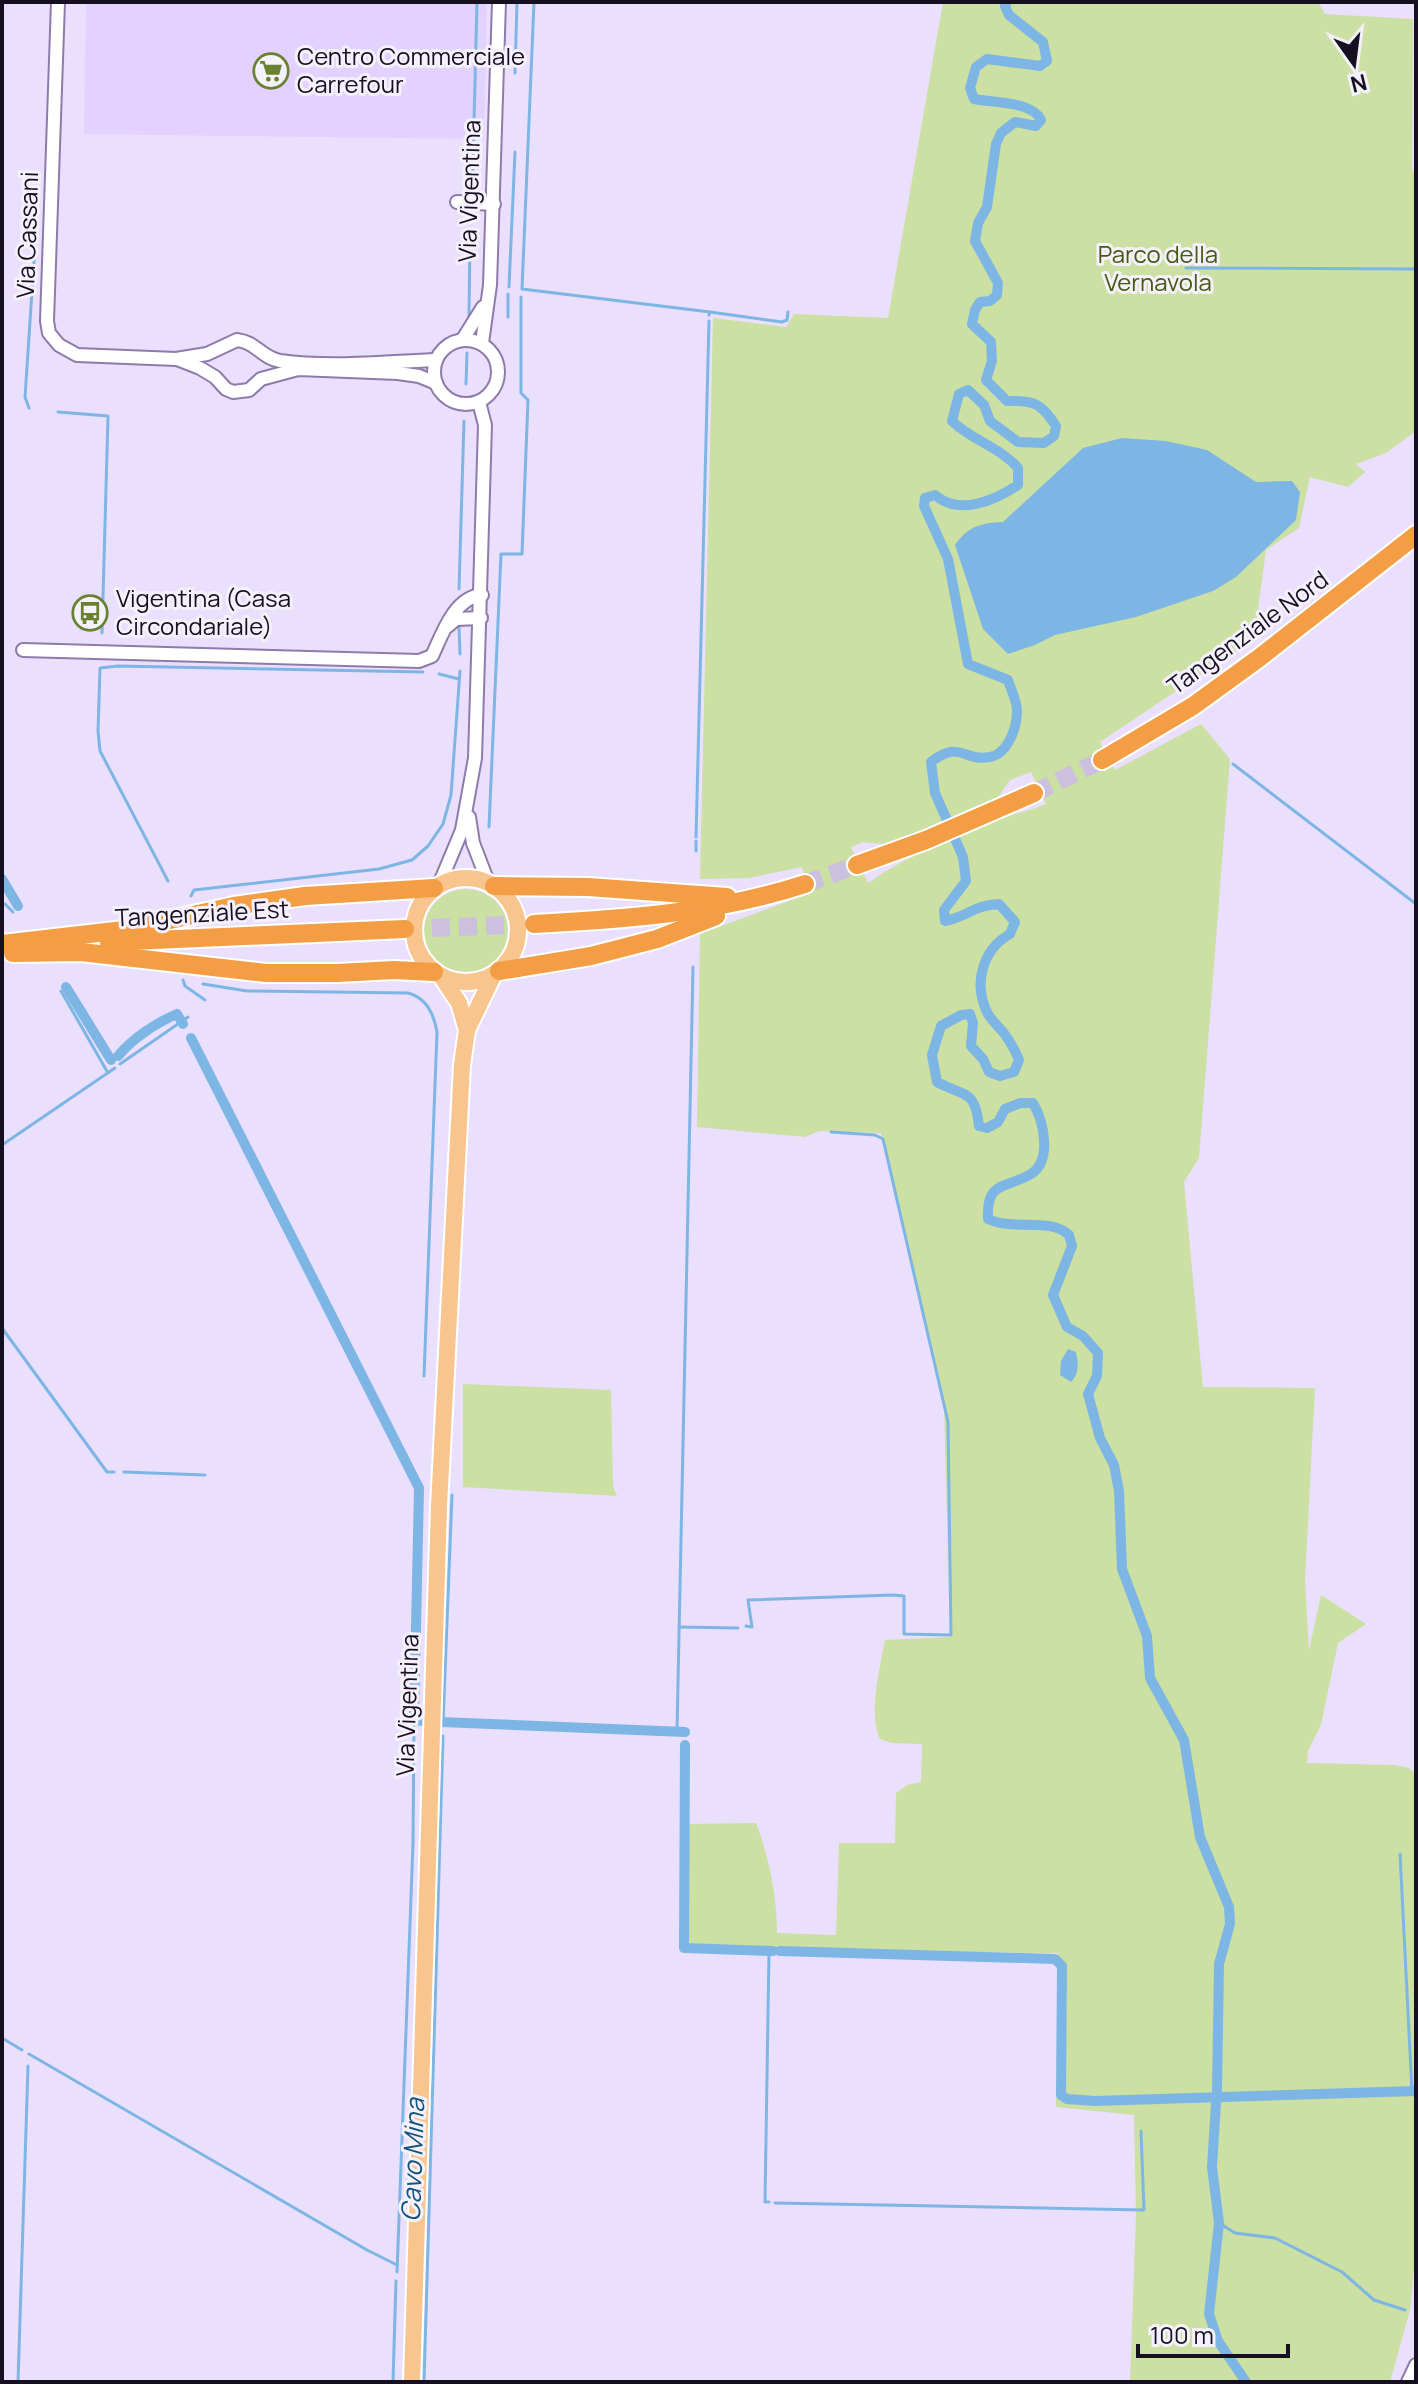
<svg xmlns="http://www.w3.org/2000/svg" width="1418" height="2384" viewBox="0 0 1418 2384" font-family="Manrope,sans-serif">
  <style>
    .built { fill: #e3d1ff }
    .green { fill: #cbe0a2; fill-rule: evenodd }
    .water { fill: #7db6e4 }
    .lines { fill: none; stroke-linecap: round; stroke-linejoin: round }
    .stream { stroke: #7db6e4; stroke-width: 3 }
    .canal { stroke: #7db6e4; stroke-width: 10 }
    .highway-tunnel { stroke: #cbc0dd; stroke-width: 18; stroke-dasharray: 18 9; stroke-linecap: butt }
    .minor-casing { stroke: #8e7ba9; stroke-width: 16 }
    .major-casing { stroke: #fff; stroke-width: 20 }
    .highway-casing { stroke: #fff; stroke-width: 22 }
    .minor { stroke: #fff; stroke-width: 12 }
    .major { stroke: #f8c58f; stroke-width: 16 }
    .highway { stroke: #f39e44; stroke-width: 18 }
    .labels { text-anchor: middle; stroke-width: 6; stroke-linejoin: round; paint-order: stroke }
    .poi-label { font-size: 24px; fill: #160f20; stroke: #f4f1fb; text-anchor: start }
    .street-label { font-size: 24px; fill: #160f20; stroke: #f4f1fb }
    .park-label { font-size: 24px; fill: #475a15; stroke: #f4f1fb }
    .water-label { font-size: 26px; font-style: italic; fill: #12547f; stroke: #f4f1fb }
  </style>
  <rect width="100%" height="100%" fill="#ebdffe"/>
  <polygon class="built" points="86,2 487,2 484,139 84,134"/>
  <g class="green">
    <path d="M943,2H1318L1325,14L1413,19L1412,169L1416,176V431L1386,453L1356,464L1365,472L1348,487L1310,477L1299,528L1266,550L1254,639L1100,742L1115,770L1201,724L1230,759L1199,1158L1184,1182L1203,1387L1315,1388L1305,1580L1309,1650L1321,1595L1366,1624L1338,1643L1321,1725L1308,1751L1307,1763L1395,1765L1409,1768L1416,1775V2248L1410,2310L1390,2382H1130L1136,2213L1134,2115L1056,2107L1058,1953L681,1950L683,1824L756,1823C769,1857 777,1897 777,1933L836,1935L839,1843H895L896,1793L907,1785L921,1782L922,1744L892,1743L880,1739C868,1715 880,1667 885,1640L950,1637L944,1406L881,1133L819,1131L805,1137L697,1127L700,934L811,893L802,867L749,878L700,879L713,318L786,327L794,314L888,318ZM1031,772L1046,804C1032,810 1019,813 1004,817C960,831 906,857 868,883L851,847L863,842L893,845L994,803L1010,780Z"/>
    <circle cx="466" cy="931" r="42"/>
    <polygon points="463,1384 611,1390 613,1486 617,1496 463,1487"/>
  </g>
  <g class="water">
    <path d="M1122,438L1166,441L1207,450L1256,482L1292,481L1300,492L1296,520L1236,577L1213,591L1136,617L1055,635L1035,645L1008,654L983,629L955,545C968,526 981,523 1003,522L1083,448Z"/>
    <path d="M1068,1349L1076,1352C1078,1363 1080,1373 1071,1382L1060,1375L1061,1361Z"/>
  </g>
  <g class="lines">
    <g class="stream">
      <polyline points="534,2 522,289 710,312"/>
      <polyline points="515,73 517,2"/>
      <polyline points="472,200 477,2"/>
      <polyline points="1186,268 1416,269"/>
      <polyline points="509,287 515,152"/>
      <polyline points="508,294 508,317"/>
      <polyline points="709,315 710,312 782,322 787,320 788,312"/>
      <polyline points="469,317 470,233"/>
      <polyline points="466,384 467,353"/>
      <polyline points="29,408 25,397 36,231"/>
      <polyline points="58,412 108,416 102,633"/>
      <polyline points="459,589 464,421"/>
      <polyline points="459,627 460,654"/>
      <polyline points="439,674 459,679"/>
      <polyline points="1233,764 1416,904"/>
      <polyline points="489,827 501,554 522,554 528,400 521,393 521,297"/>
      <polyline points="696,837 709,321"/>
      <polyline points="696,851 696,841"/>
      <polyline points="168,881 100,751 98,731 100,668 118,666 423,672"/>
      <polyline points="191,896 194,890 379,869 412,860 428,846 443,824 451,795 460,671"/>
      <polyline points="5,904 13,912"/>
      <polyline points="183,980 185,986 205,1000"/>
      <path d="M203,984L247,991L408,993C427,998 434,1014 437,1032L424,1376"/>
      <polyline points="61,991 108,1073"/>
      <polyline points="120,1064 188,1017"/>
      <polyline points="2,1145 115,1068"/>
      <polyline points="2,1328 107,1472 114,1472"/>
      <polyline points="124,1472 205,1475"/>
      <polyline points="746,1626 752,1627 748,1600 892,1595 904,1596 904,1634 951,1635 948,1422 883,1139 875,1135 831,1132"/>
      <polyline points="679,1627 738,1628"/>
      <polyline points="443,1724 452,1495"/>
      <polyline points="677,1731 693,967"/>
      <polyline points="1400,1854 1412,2092"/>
      <polyline points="2,2038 22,2050"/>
      <polyline points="29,2054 367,2250 397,2265"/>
      <polyline points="769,2202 765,2202 769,1952"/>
      <polyline points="775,2203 1144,2210 1141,2131"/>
      <polyline points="1219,2223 1235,2233 1275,2238 1342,2272 1374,2300 1405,2310"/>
      <polyline points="397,2272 413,1843 414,1720"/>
      <polyline points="18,2382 28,2066"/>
      <polyline points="393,2382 396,2281"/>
      <polyline points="424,2382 443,1736"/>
    </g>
    <g class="canal">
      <path d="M1007,2L1005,6L1009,15L1043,42L1047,61L1040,66L987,59L976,67L970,88L974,99C993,103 1032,101 1041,120L1036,126L1015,122L1001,133L996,144L987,207L978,223L975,241L998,283L997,295L990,301L980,302L975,310L972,324L991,342L992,361L986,380L1007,401C1036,400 1041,404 1056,426L1054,436L1044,443L1018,442L990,421L984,405L968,390L959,394L952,421C972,440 1001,448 1018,468V485C994,501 959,516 935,495L925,498L924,506L948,559L968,664L1008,680C1011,690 1017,701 1017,711C1017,727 1008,754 990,757C962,762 961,739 931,762L935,793L963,857L966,881L944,910L945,921C967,917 974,905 999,904L1015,922L1010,934C983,949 973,983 987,1012C990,1019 998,1026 1003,1032C1010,1041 1015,1050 1019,1060L1014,1072L1000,1076L989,1072L983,1059L971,1046L973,1023L970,1014L961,1015L941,1026L932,1055L937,1082C965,1097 975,1089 979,1126L987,1128L998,1122L1005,1109L1020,1103H1033C1043,1120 1053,1160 1031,1174C1006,1189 986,1180 988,1219C1013,1231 1050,1217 1069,1235L1072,1246L1053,1295L1067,1327L1083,1336L1098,1353L1097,1376L1088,1394L1100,1438L1114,1465L1119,1491L1122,1569L1147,1636L1150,1678L1184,1740L1200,1837L1229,1907L1230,1924L1219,1964L1217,2091"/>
      <polyline points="2,879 18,906"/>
      <polyline points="66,987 111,1060"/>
      <polyline points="191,1038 419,1488 414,1720 423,1721"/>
      <path d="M118,1056C133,1038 156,1023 177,1014L183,1024"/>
      <polyline points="441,1722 685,1732"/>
      <polyline points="685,1745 684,1948 773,1951"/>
      <polyline points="780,1951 1055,1959 1062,1966 1061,2095 1067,2099 1095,2101 1416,2091"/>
      <polyline points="1216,2104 1212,2167 1219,2223 1209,2314 1218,2341 1246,2382"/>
    </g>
    <g class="highway-tunnel">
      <polyline points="1034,793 1102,760"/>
      <polyline points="805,884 857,865"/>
      <polyline points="405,929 534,924"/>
    </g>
    <defs>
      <g id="minor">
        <path d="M58,2L47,321L49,333L59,345L77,355L176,359L207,354L237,340C256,342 262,358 280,361C331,368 385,362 436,360"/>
        <polyline points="457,202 494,204"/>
        <polyline points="463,339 483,307"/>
        <circle cx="466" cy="372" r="32"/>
        <polyline points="482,343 490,285 499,2"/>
        <polyline points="177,359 200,368 215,377 226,389 233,392 249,390 261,379 298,369 398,373 419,376 436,383"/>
        <polyline points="448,626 456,619 481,618"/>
        <path d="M23,650L419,661L432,656C442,635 454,597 482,595"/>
        <polyline points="469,817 473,843 488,882"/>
        <polyline points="439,885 462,830 475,758 485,425 479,402"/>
        <polyline points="1408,2382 1416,2365"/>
      </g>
      <g id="major">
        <circle cx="466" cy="930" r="52"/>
        <polyline points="441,976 459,1003 467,1030"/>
        <polyline points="412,2382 439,1506 462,1065 467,1030 494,974"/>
      </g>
      <g id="highway">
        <polyline points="1102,760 1193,706 1259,658 1416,535"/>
        <polyline points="857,865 926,840 1034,793"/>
        <polyline points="494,886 588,887 727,897"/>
        <path d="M534,924C626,919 717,913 805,884"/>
        <polyline points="109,942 405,929"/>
        <polyline points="2,944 124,930 234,906 305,896 434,888"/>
        <polyline points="13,953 81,952 266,973 338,973 394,970 434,972"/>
        <polyline points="499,971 591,956 657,939 716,916"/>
      </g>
    </defs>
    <use href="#minor" class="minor-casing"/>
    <use href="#major" class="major-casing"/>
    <use href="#highway" class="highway-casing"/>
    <use href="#minor" class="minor"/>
    <use href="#major" class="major"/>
    <use href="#highway" class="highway"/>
  </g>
  <defs>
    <symbol id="supermarket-ring" viewBox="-11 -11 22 22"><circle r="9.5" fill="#f4f1fb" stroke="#6a8132" stroke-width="1.5"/><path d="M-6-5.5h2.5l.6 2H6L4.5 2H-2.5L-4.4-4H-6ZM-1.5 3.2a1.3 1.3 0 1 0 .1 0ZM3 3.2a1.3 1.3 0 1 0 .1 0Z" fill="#6a8132"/></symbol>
    <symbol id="bus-ring" viewBox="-11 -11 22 22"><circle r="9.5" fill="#f4f1fb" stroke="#6a8132" stroke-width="1.5"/><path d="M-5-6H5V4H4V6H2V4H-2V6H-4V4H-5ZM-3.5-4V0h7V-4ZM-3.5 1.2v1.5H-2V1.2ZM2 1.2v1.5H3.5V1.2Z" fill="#6a8132"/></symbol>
  </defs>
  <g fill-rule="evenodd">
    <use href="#supermarket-ring" x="251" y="51" width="40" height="40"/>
    <use href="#bus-ring" x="70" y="593" width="40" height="40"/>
  </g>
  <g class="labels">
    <g class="poi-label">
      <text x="297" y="65">Centro Commerciale<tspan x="297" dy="28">Carrefour</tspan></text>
      <text x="116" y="607">Vigentina (Casa<tspan x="116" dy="28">Circondariale)</tspan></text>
    </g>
    <g class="street-label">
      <text transform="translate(470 191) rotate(-88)" y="8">Via Vigentina</text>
      <text transform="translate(28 235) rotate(-88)" y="8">Via Cassani</text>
      <text transform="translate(1248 633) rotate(-36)" y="8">Tangenziale Nord</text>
      <text transform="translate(202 914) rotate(-3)" y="8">Tangenziale Est</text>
      <text transform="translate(408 1705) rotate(-88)" y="8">Via Vigentina</text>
    </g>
    <g class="park-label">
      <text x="1158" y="263">Parco della<tspan x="1158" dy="28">Vernavola</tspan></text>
    </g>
    <g class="water-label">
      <text transform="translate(413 2160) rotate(-88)" y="9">Cavo Mina</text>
    </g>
  </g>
  <rect width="1418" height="2384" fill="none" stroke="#160f20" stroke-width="8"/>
  <g transform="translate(1354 64) rotate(166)" stroke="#f4f1fb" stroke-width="6" paint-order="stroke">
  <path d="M0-6L14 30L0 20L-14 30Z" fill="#160f20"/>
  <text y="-12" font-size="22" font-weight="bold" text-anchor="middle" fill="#160f20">N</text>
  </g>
  <path d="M1138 2344v12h150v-12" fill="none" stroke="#160f20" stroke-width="4"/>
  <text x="1150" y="2344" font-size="24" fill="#160f20" stroke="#f4f1fb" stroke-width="6" paint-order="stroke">100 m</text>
</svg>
